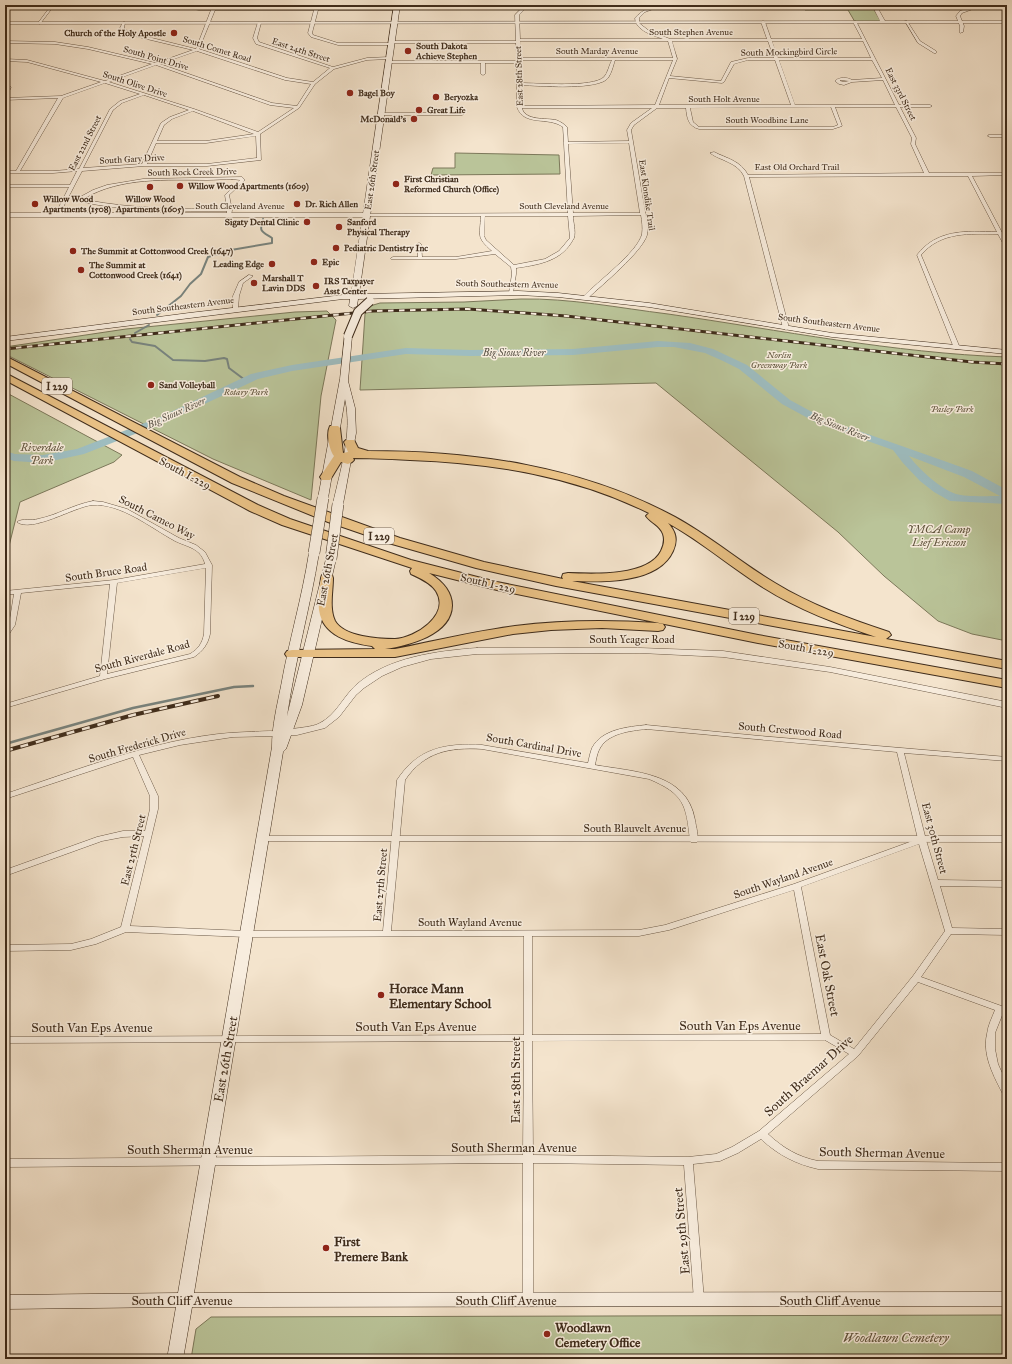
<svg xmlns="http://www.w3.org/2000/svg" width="1012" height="1364" viewBox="0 0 1012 1364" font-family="'IM FELL Great Primer',serif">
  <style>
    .green { fill: #bac499; stroke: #7c785a }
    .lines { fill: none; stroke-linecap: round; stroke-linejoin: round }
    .stream-far1 { stroke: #78837e; stroke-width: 2 }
    .stream { stroke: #78837e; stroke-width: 2.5 }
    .river { fill: #9ebdc0; fill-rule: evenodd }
    .minor-casing { stroke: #6c5a48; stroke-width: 1 }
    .tertiary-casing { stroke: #6c5a48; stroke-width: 1 }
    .secondary-casing { stroke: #3f2c1b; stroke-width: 1 }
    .motorway-casing { stroke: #3f2c1b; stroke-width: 2 }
    .minor { fill: #f8edde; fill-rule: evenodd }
    .tertiary { fill: #f8edde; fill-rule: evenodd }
    .secondary { fill: #f8edde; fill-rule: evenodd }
    .motorway { fill: #eac286; fill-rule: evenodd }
    .rail-far1-casing { stroke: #3f2c1b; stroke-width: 3 }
    .rail-casing { stroke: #3f2c1b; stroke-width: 4 }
    .rail-far1 { stroke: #f8edde; stroke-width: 2; stroke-dasharray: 5.5; stroke-linecap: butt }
    .rail { stroke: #f8edde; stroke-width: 2.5; stroke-dasharray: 8; stroke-linecap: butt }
    .secondary-bridge-far1-casing { stroke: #3f2c1b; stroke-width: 10; stroke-linecap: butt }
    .secondary-bridge-casing { stroke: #3f2c1b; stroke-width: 12; stroke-linecap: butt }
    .secondary-bridge-far1 { stroke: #f8edde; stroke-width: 8 }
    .secondary-bridge { stroke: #f8edde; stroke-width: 11 }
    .poi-dot { fill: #8f2418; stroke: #f8edde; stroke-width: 1.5 }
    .labels { text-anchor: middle; stroke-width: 3; stroke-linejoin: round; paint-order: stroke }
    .far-street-label { font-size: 9px; fill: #3f2c1b; stroke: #f8edde }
    .far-poi-label { font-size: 9px; font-weight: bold; fill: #3f2c1b; stroke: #f8edde; text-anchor: start }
    .far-park-label { font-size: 9px; font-style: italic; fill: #5e523a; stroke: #f8edde }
    .far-water-label { font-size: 10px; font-style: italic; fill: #575044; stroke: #f8edde }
    .shield { fill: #f8edde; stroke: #766656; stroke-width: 1 }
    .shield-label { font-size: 10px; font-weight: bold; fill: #3f2c1b }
    .park-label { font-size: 11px; font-style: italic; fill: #5e523a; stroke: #f8edde }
    .street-label { font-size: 11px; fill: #3f2c1b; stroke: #f8edde }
    .near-street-label { font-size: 13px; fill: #3f2c1b; stroke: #f8edde }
    .near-poi-label { font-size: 13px; font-weight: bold; fill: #3f2c1b; stroke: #f8edde; text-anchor: start }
    .near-park-label { font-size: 13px; font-style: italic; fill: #5e523a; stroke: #f8edde }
  </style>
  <rect width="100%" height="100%" fill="#f4e4cd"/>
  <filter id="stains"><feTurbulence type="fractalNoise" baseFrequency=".005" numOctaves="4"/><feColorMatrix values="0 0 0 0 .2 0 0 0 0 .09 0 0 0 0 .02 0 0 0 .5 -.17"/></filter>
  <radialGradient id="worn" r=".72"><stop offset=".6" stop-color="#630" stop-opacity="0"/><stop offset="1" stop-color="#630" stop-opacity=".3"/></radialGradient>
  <g class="green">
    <polygon points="803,5 873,5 883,22 855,22 848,10 805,10"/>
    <polygon points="455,153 559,155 560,174 431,175 433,168 455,168"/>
    <path d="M521,299C570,298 619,308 668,314C780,330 893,353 1007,357V641L972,634L938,621L884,576L838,532L656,383L360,390L365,314L370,306L380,303L464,302Z"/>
    <polygon points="327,311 336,320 321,396 311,500 213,459 5,354 5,347 126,329 295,312"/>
    <polygon points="5,392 122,455 114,462 20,502 5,562"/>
    <polygon points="1007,1315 1007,1359 191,1359 196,1329 211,1317"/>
  </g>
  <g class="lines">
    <g class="stream-far1">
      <path d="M157,315L181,296L190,284L201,274L208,257L231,250L272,243V238C261,231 259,232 263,219"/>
      <polyline points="135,333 149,325"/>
      <polyline points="130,339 132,342 155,346 173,360 205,361 224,358 227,359 229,368 245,380"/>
    </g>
    <polyline class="stream" points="5,744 133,708 234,687 253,686"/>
    <path class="river" d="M658,341L690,343L713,349L747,365L790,400L825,419L947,462L972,471L1007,490V504L950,501L934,492L920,481L903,463L893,450L817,423L782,404L739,369L723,361L705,353L674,347H658L573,355L470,356L406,354L292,371L258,379L168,421L84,454L43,463L14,461L5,458V451L15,454L43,455L77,449L160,417L251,374L292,365L406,348L470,350L573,349ZM909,456L964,477L1000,496C989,496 965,497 956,494C939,488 920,470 909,456Z"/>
    <defs>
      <g id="minor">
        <polygon points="5,5 145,5 143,6 53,7 40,24 38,23 50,7 5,7"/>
        <path d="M175,5C188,5 200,8 212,8L213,5H217L216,8H315V5H319L318,8H396L398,9L396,10H318L312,33L313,35L338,43H392L393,44L391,45H338L311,37L308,33L314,10H215L199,49L287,78L313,82L330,68L256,44L253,38L258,22L261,23L257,38L259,42L333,67L367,58L389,57L391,58L389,59L367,60L334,69L315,84L299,108L260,134L261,160L207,166H144L82,171L69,196H82L93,190L107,185L143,179L242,177L245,180L229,195L232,210L231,216H227V211C179,211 130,212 82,202L81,198H68L59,215L57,216L55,215L69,187H5V185H70L77,171L53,173H5V171H16L58,98L5,100V98L61,96L101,82L27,62L5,61V59L27,60L105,81L152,64L88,49L55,44L5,43V41L55,42L88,47L156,63L193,50L130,35L122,31L120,28L123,22H125L124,29L132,33L196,49L211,10H199ZM197,51L285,80L311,84L297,106L272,103L160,64ZM156,65L270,105L294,108L258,132L194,109L109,82ZM105,83L140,94L120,101L110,109L79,169L53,171H20L63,98ZM144,95L189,110L170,117L161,123L142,164L83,168L113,110L122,103ZM193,111L254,134L206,141H157L164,125L172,119ZM256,136L257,158L207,164H147L156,143H206ZM232,179L240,180L225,195L227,209C180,209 133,209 86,200L85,198C121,177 167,180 207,180C216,180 224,179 232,179Z"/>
        <path d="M525,5H529L519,15L520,39H663C653,35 636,31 635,18C642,10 653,5 664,5L645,12L639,18V23L648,30L670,39H767L761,22L763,21L765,22L771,39H862L853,22L856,21L899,105H930L932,106L930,107H900L916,138L915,144L929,173H1007V175L972,176L1007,242V248L1005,247L998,234C970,234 941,231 921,255L960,348L959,349H955L954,348L917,255C937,229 966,231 997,232L968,176L749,177L789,328L786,330L783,328L744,176C737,162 721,161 710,153L714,152C726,158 741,161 748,175L924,173L911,144L912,138L896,107H835L842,126L833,129H699C688,126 687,118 686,108H657L634,125L631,130L647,223C647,227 648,231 647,235C642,252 602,285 588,298L583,297C597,282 638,252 642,234C643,228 642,221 641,215L573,216C573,222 576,231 574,238C574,238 571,243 571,243C559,262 536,265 516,268V274L513,293L511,294L509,293L512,274L511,267L495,254L456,259H391V258L393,257H418L417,244L419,243L421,244L422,257H456L492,251C476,237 480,236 481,216H365V214L568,213L564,144L563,143L564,142L563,127C548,116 524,127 517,107V63H485V74L483,75L481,74V63H389L387,62L389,61H517L516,43H392L390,42L392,41H516L515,15ZM520,41H668L673,58H520ZM672,41H768L774,58H748L731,62L721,81L670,76L677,59ZM772,41H863L871,58H778ZM520,60H612C609,65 608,73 604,77C593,88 537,83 521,83ZM615,60H673L655,105L522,106L521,85C540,86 591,90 606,80C611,76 613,66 615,60ZM748,60H775L791,105H659L669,78L722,83L724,82L734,64ZM779,60H872L882,78L852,80C847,77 839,77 835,81L839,84L844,85L852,82L883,80L895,105H795ZM840,80L849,81L844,82L840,81ZM831,107L838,125L833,127H699L693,122L690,108ZM522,108H652L631,123L627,130L629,141L568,142L567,127C564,124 561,122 556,120C547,118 524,121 522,108ZM629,143L640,213H573L568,144ZM485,216H568L570,238L559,251L545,259L514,265L486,240L484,236Z"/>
        <polygon points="979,5 984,5 962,13 960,16 964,26 963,32 960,33 960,26 956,16 960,11"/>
        <polygon points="905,21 907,21 920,41 936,51 936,53 934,53 918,43"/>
        <polygon points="5,82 11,87 7,96 5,97 5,92 7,87 5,85"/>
        <polygon points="381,113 462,113 464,114 462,115 380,115 379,114"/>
        <polygon points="989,135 1007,135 1007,137 990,137 988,136"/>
        <polygon points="249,275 253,276 243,283 239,296 238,309 233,310 233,296 239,282"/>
        <path d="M93,501L103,502L127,509L179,538L196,545L205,552L212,565L210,634C208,644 203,651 194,657L105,679L5,708V704L100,676L110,584L21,593L15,625L7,637L5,638V631L9,625L14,594L5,595V591L114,580L205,564C204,560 202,556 199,553C193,547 183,545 175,541C151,528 121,503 92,505C74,507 32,533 17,522C22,518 32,521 38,519C58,515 72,505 93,501ZM206,568L204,634C202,644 198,649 190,654L107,674L117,583Z"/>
        <path d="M646,725L760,736L1007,757V761L904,753L926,840L938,880L1007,881V887L940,886L952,928L1007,929V935L951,934L921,977L1007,1008V1014L1003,1013L995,1033V1049L998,1064L1007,1084V1097L1004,1096C994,1077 982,1055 987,1034C988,1025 992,1018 995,1010L918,982L858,1056L768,1134C783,1148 798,1157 818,1161L1007,1163V1171L818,1169C796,1164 778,1155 761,1139L738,1153L720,1161L693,1164L704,1300L703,1303L699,1304L695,1303L694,1300L684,1165L533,1163V1300L532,1303L528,1304L524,1303L523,1300V1163L5,1167V1159L523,1155L524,1041L5,1043V1037L524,1035V936L246,937L126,932L96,944L71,950L5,951V945L71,944L91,939L121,927L144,836L123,837L102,841L5,876V870L97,837L123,831H145L150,809V796L133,757L5,799V794C81,769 167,734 247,732C258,732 270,730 281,732L282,734L278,736L233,737L180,745L139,755L158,796V809L130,926L246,931H383L397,780C418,748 445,743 482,745L588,763C589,759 590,753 592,748C602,729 628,727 646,725ZM646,729L897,752L918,839L794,884L665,925L639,930L391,931L405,780C424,752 449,747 482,749L649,779C684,794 686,804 690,840L691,842H697C699,836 696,827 695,820C687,772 634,772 595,765C596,760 597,754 599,750C607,733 630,731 646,729ZM919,844L945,931L913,976L854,1049L830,1035L801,887ZM794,890L821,1034L532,1035V936H639L669,930ZM825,1040L849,1054L759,1131L732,1147L716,1154L688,1157L533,1155L532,1041Z"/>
      </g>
      <g id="tertiary">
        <polygon points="872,5 876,5 885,21 1007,21 1007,23 5,24 5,22 880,21"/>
        <polygon points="5,213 367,213 370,215 367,217 5,217"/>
        <path d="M477,648H640L723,651L830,667L1007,702V708L830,672L723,657L640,653L477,654L431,659L402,667L382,676L364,688L356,695L339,717L325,728L297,735L281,736L276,733C281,728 310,729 320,723C336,715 343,697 356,685C388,657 437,651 477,648Z"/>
        <polygon points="263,836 1007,836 1007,842 259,841 258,839 259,837"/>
      </g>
      <g id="secondary">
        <polygon points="394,5 400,5 359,294 518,291 558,293 649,303 832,333 1007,350 1007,354 832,337 649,307 558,297 518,295 358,299 357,306 353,308 349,306 350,299 343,299 5,341 5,337 189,313 351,294"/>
        <path d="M345,334H348L352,336L348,381L355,408L356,433L343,504L338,507L333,504C340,470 353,434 345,399L328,498L323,501L318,498L340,379Z"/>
        <path d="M314,550L319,553C310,608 295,661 287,716L326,559L331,556L336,559L302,705L286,749L283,752L194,1293L1007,1292V1306L192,1307L183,1359H167L176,1307L5,1309V1295L178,1293L272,747C272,726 277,706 281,686C289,641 302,598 309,553Z"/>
      </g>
      <g id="motorway">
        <path d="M5,356L240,477L284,496L400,538L484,562L563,579L562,577L563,574L568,573C592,574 648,577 661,551C664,545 665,540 663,534C660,525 651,523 646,516L649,513C574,476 493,463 410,460C391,459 372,458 353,458L354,460L352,462L348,464L341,462L330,480H322L320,477L334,456C329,449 326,434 330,426H338L340,428L343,453L348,452L344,442L346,440H354L358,448L368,451C474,451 581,466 675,517C710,536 741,563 775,583C811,605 850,619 889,632L891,635L886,639L1007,661V669L556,586L476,568L392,544L328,522L232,483L5,363ZM668,523C702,542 732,568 764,588C799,610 837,624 876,637L572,581C602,582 658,584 673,551C678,540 676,532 668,523Z"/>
        <path d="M5,373L258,505L290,519L411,560L497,582L758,635L1007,680V688L758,643L497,590L429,573C460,591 460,621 427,637C414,643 399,647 385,649H395C435,641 475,631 515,626C563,620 610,620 658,623L663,624L665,627L663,630L658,631L602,628L551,630L513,634L395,657H287L285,654L287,651L292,650L375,649L372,646C350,643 323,636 319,610C318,599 320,588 321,578L322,575H332L333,578C333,591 329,608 335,621C344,637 379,639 395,639C415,638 451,615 436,591C431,583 420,578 411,574L410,571L412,568L282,525L250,511L5,380Z"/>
      </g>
    </defs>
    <use href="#minor" class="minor-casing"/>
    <use href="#tertiary" class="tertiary-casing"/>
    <use href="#secondary" class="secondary-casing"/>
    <use href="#motorway" class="motorway-casing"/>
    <use href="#minor" class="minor"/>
    <use href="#tertiary" class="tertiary"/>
    <use href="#secondary" class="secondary"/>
    <use href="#motorway" class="motorway"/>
    <defs>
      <polyline id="rail-far1" points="5,349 373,311 468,309 566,316 972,362 1007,364"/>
      <polyline id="rail" points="5,751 133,715 218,696"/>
    </defs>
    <use href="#rail-far1" class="rail-far1-casing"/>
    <use href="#rail" class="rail-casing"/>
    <use href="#rail-far1" class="rail-far1"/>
    <use href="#rail" class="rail"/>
    <defs>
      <polyline id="secondary-bridge-far1" points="348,336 358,312 370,301"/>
      <g id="secondary-bridge">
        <polyline points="314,553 323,498"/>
        <polyline points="331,559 338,504"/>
      </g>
    </defs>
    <use href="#secondary-bridge-far1" class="secondary-bridge-far1-casing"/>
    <use href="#secondary-bridge" class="secondary-bridge-casing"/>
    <use href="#secondary-bridge-far1" class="secondary-bridge-far1"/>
    <use href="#secondary-bridge" class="secondary-bridge"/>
  </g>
  <g class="poi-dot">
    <circle cx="174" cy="33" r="4"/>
    <circle cx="408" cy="51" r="4"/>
    <circle cx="350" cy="93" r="4"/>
    <circle cx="436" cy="97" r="4"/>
    <circle cx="419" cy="110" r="4"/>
    <circle cx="414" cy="119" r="4"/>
    <circle cx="396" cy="184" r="4"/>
    <circle cx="180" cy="186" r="4"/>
    <circle cx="150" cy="187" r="4"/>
    <circle cx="35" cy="204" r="4"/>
    <circle cx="297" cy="204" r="4"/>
    <circle cx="307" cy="222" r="4"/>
    <circle cx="339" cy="227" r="4"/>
    <circle cx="336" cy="248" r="4"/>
    <circle cx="73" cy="251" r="4"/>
    <circle cx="314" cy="262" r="4"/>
    <circle cx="272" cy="264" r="4"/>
    <circle cx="81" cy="270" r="4"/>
    <circle cx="254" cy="283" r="4"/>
    <circle cx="316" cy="286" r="4"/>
    <circle cx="151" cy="385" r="4"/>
    <circle cx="381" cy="995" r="4"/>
    <circle cx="326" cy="1248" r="4"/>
    <circle cx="547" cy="1334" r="4"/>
  </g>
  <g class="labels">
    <g class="far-street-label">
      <text x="691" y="35">South Stephen Avenue</text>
      <text transform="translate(217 49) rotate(17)" y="3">South Comet Road</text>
      <text transform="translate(301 50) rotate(18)" y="3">East 24th Street</text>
      <text x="597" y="54">South Marday Avenue</text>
      <text transform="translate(789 52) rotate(-1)" y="3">South Mockingbird Circle</text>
      <text transform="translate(156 58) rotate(16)" y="3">South Point Drive</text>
      <text transform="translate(519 76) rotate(-92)" y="3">East 28th Street</text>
      <text transform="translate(135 84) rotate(18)" y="3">South Olive Drive</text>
      <text transform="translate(901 94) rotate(63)" y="3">East 33rd Street</text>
      <text x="724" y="102">South Holt Avenue</text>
      <text x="767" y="123">South Woodbine Lane</text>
      <text transform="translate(85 143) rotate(-63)" y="3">East 22nd Street</text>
      <text transform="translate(132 159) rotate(-3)" y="3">South Gary Drive</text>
      <text x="797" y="170">East Old Orchard Trail</text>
      <text transform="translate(192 172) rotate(-1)" y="3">South Rock Creek Drive</text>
      <text transform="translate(372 180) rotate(-82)" y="3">East 26th Street</text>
      <text transform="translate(647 195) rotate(82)" y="3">East Klondike Trail</text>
      <text x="240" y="209">South Cleveland Avenue</text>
      <text x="564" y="209">South Cleveland Avenue</text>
      <text transform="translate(507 284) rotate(1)" y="3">South Southeastern Avenue</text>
      <text transform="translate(183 306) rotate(-7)" y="3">South Southeastern Avenue</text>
      <text transform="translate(829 323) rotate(7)" y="3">South Southeastern Avenue</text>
    </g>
    <g class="far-poi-label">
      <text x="166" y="36" text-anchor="end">Church of the Holy Apostle</text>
      <text x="416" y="49">South Dakota<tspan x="416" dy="10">Achieve Stephen</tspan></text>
      <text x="358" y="96">Bagel Boy</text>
      <text x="444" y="100">Beryozka</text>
      <text x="427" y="113">Great Life</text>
      <text x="406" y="122" text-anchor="end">McDonald's</text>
      <text x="404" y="182">First Christian<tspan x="404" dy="10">Reformed Church (Office)</tspan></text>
      <text x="188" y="189">Willow Wood Apartments (1609)</text>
      <text x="43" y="202">Willow Wood<tspan x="43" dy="10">Apartments (1508)</tspan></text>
      <text x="150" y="202" text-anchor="middle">Willow Wood<tspan x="150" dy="10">Apartments (1605)</tspan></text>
      <text x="305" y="207">Dr. Rich Allen</text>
      <text x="299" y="225" text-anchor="end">Sigaty Dental Clinic</text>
      <text x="347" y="225">Sanford<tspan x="347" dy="10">Physical Therapy</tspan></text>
      <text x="344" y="251">Pediatric Dentistry Inc</text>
      <text x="81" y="254">The Summit at Cottonwood Creek (1647)</text>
      <text x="322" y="265">Epic</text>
      <text x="264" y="267" text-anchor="end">Leading Edge</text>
      <text x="89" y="268">The Summit at<tspan x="89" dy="10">Cottonwood Creek (1641)</tspan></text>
      <text x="262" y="281">Marshall T<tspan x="262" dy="10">Lavin DDS</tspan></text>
      <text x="324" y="284">IRS Taxpayer<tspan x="324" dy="10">Asst Center</tspan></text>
      <text x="159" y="388">Sand Volleyball</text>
    </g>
    <g class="far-park-label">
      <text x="779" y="358">Norlin<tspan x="779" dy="10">Greenway Park</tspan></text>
      <text x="246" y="395">Rotary Park</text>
      <text x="952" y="412">Pasley Park</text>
    </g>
    <g class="far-water-label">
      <text x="514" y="356">Big Sioux River</text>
      <text transform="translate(176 412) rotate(-24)" y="4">Big Sioux River</text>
      <text transform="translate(840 426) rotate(22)" y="4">Big Sioux River</text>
    </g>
    <g class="shield">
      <rect x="42" y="378" width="30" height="16" rx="3"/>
      <rect x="364" y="528" width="30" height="16" rx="3"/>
      <rect x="729" y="608" width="30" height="16" rx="3"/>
    </g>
    <g class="shield-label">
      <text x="57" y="390">I 229</text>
      <text x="379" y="540">I 229</text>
      <text x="744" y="620">I 229</text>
    </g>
    <g class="park-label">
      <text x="42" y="451">Riverdale<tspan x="42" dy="13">Park</tspan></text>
      <text x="939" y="533">YMCA Camp<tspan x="939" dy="13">Lief Ericson</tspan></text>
    </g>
    <g class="street-label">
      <text transform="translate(185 473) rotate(28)" y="4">South I-229</text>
      <text transform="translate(157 517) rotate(27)" y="4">South Cameo Way</text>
      <text transform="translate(327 570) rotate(-79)" y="4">East 26th Street</text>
      <text transform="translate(106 572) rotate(-8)" y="4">South Bruce Road</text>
      <text transform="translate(488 583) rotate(13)" y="4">South I-229</text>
      <text x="632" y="643">South Yeager Road</text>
      <text transform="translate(806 648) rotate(10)" y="4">South I-229</text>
      <text transform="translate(142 656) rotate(-15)" y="4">South Riverdale Road</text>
      <text transform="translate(790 730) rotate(5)" y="4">South Crestwood Road</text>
      <text transform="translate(137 745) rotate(-16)" y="4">South Frederick Drive</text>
      <text transform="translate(534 745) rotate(10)" y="4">South Cardinal Drive</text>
      <text x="635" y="832">South Blauvelt Avenue</text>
      <text transform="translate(935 838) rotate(75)" y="4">East 30th Street</text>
      <text transform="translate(133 850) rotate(-76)" y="4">East 25th Street</text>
      <text transform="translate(783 878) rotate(-19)" y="4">South Wayland Avenue</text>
      <text transform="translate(380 885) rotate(-85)" y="4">East 27th Street</text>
      <text x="470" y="926">South Wayland Avenue</text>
    </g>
    <g class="near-street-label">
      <text transform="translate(828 975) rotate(79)" y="5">East Oak Street</text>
      <text x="740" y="1030">South Van Eps Avenue</text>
      <text x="416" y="1031">South Van Eps Avenue</text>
      <text x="92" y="1032">South Van Eps Avenue</text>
      <text transform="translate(225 1059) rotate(-80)" y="5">East 26th Street</text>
      <text transform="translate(808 1075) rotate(-42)" y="5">South Braemar Drive</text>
      <text transform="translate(515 1080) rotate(-90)" y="5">East 28th Street</text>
      <text x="514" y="1152">South Sherman Avenue</text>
      <text x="190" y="1154">South Sherman Avenue</text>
      <text transform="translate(882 1152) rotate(1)" y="5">South Sherman Avenue</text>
      <text transform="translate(681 1231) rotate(-95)" y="5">East 29th Street</text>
      <text x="182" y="1305">South Cliff Avenue</text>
      <text x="506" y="1305">South Cliff Avenue</text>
      <text x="830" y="1305">South Cliff Avenue</text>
    </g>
    <g class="near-poi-label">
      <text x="389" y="993">Horace Mann<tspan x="389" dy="15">Elementary School</tspan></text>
      <text x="334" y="1246">First<tspan x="334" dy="15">Premere Bank</tspan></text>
      <text x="555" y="1332">Woodlawn<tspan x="555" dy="15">Cemetery Office</tspan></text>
    </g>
    <g class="near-park-label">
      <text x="896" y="1342">Woodlawn Cemetery</text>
    </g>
  </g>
  <rect width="1012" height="1364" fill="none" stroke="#f4e4cd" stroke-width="20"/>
  <rect x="6" y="6" width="1000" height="1352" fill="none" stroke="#3f2c1b" stroke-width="2"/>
  <rect x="10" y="10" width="992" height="1344" fill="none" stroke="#3f2c1b"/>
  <rect width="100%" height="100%" filter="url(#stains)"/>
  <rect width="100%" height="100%" fill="url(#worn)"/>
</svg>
